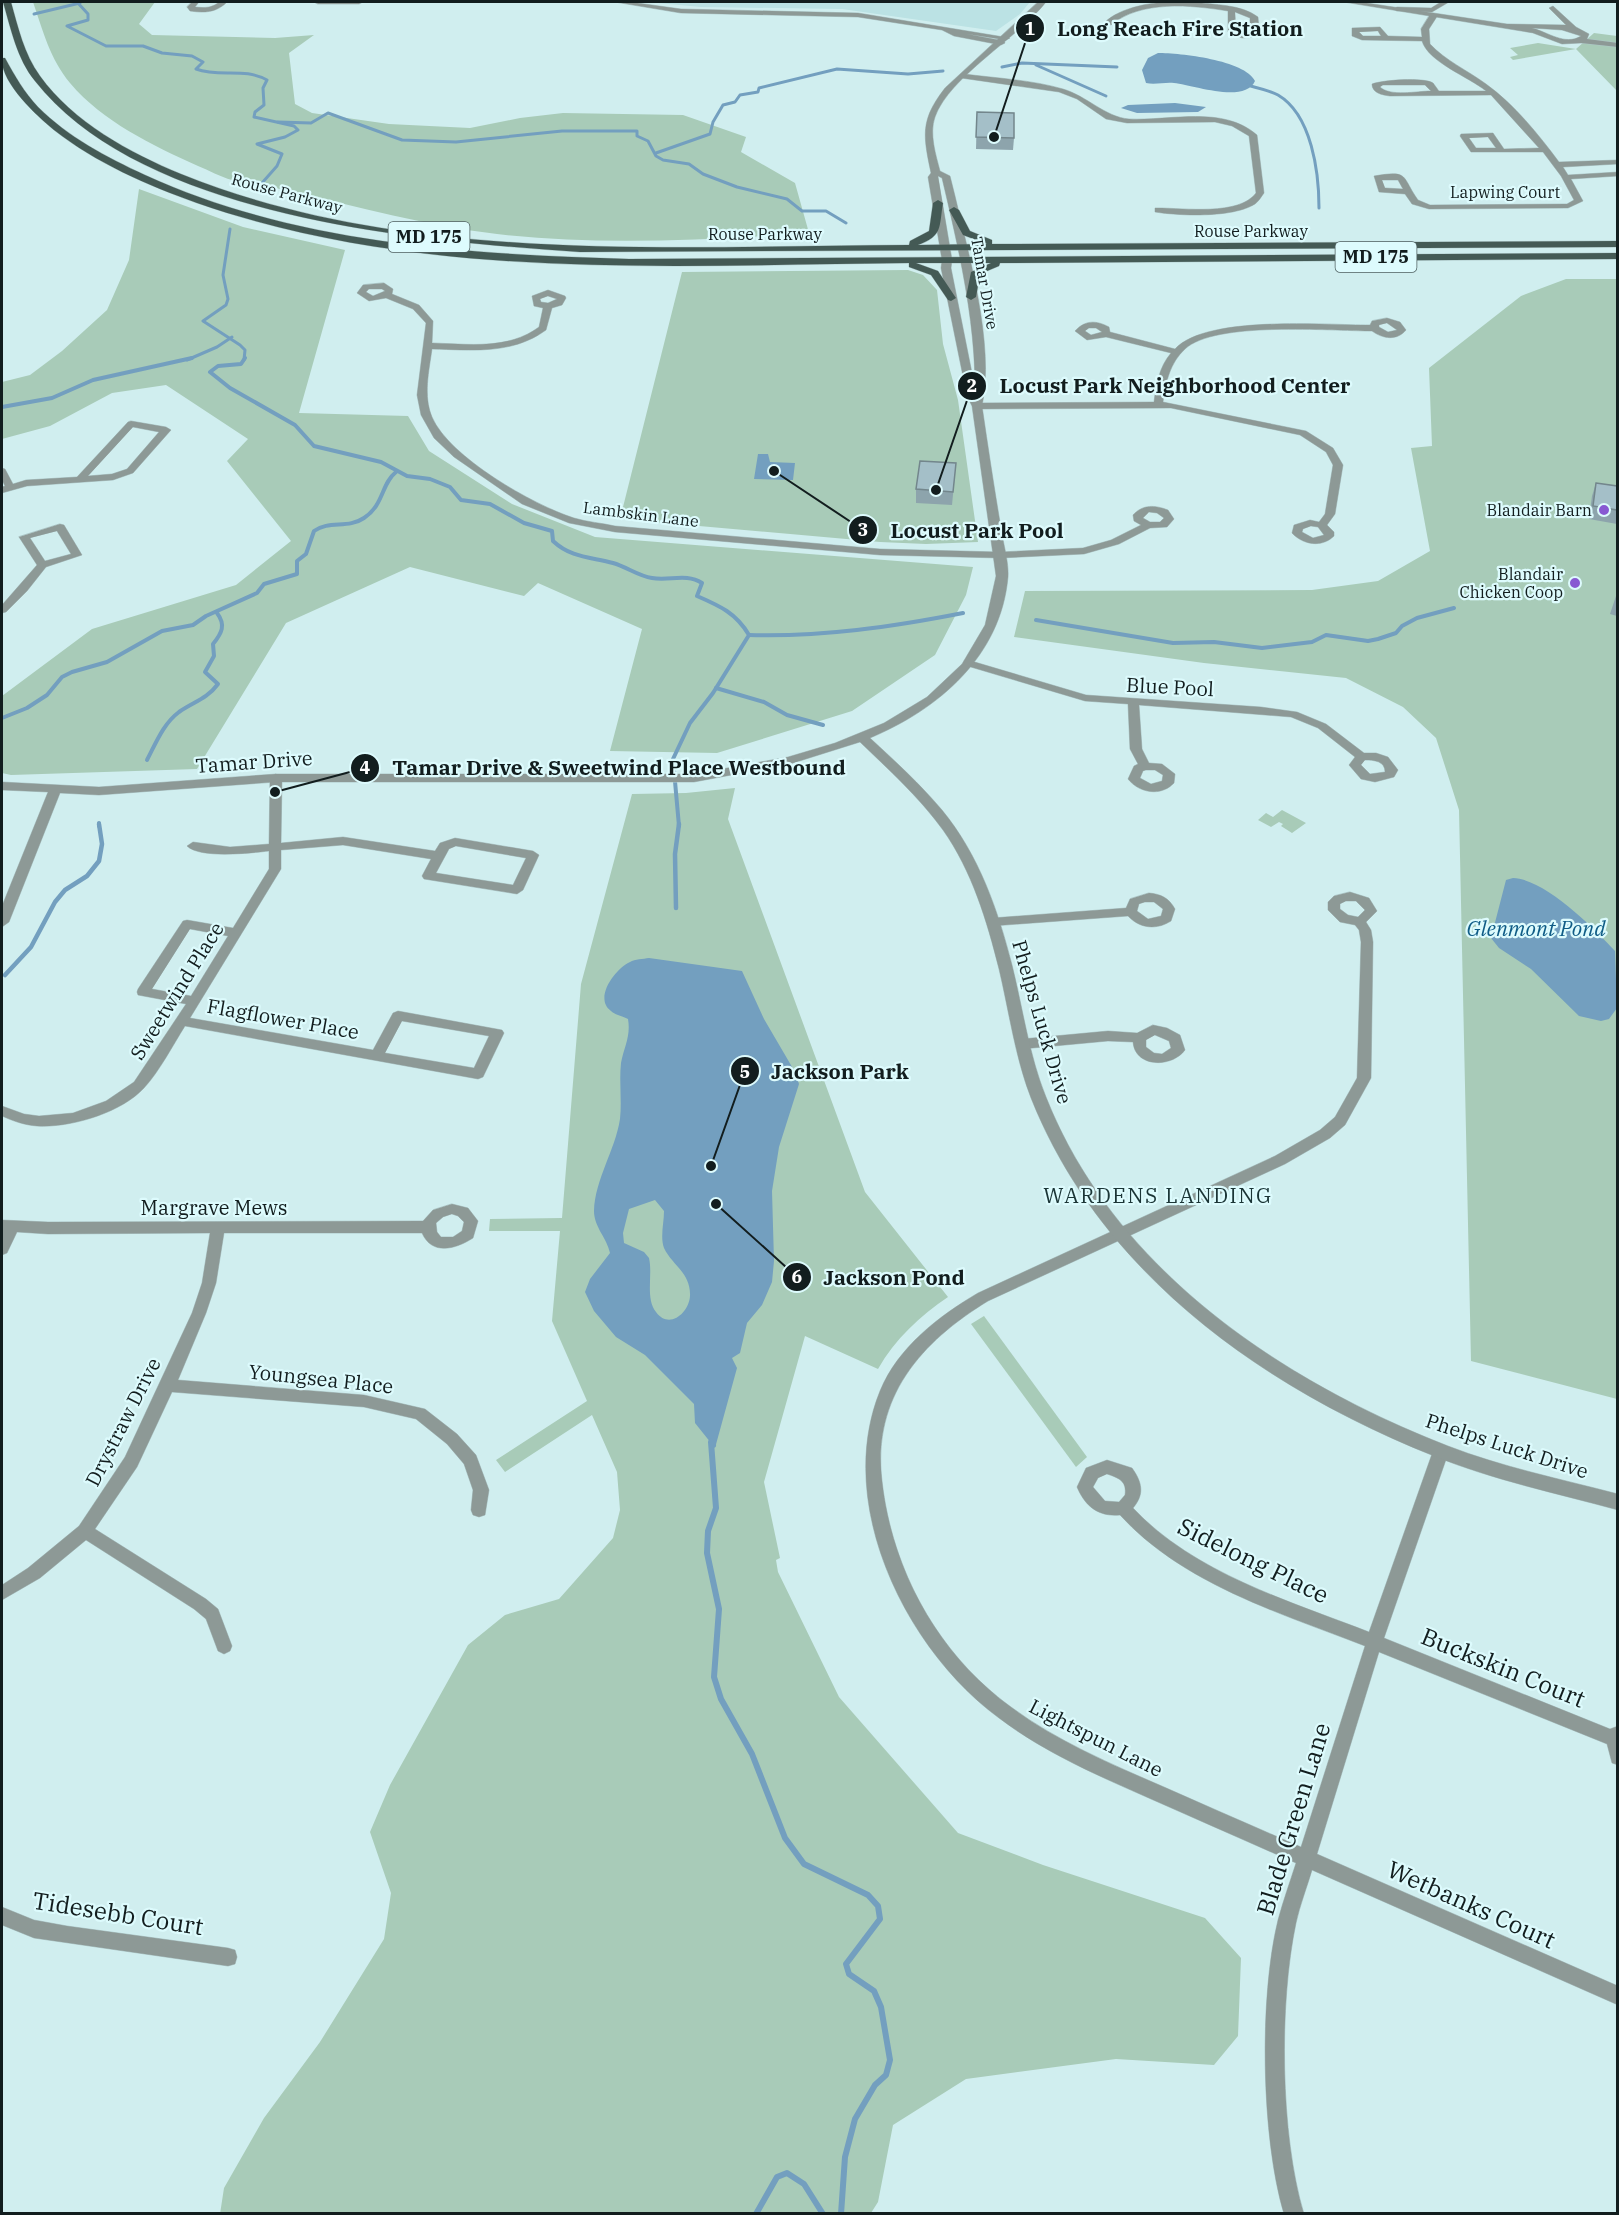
<svg xmlns="http://www.w3.org/2000/svg" width="1619" height="2215" viewBox="0 0 1619 2215" font-family="'IBM Plex Serif',serif">
  <style>
    .built { fill: #bbe2e4 }
    .green { fill: #a8cbb8 }
    .water { fill: #739fbf; fill-rule: evenodd }
    .lines { fill: none; stroke-linecap: round; stroke-linejoin: round }
    .stream-far3 { stroke: #739fbf; stroke-width: 3 }
    .stream-far2 { stroke: #739fbf; stroke-width: 4 }
    .stream-far1 { stroke: #739fbf; stroke-width: 4.5 }
    .stream { stroke: #739fbf; stroke-width: 6 }
    .minor-casing { stroke: #aec8c9; stroke-width: 1 }
    .tertiary-casing { stroke: #aec8c9; stroke-width: 1 }
    .primary-casing { stroke: #aec8c9; stroke-width: 1 }
    .minor { fill: #8d9996; fill-rule: evenodd }
    .tertiary { fill: #8d9996; fill-rule: evenodd }
    .primary { fill: #445a55; fill-rule: evenodd }
    .wall { fill: #8da4ac }
    .building { fill: #a4bfc8; stroke: #73868c; stroke-width: 1.5 }
    .poi-dot { fill: #8859d2; stroke: #ddfbfd; stroke-width: 2 }
    .labels { text-anchor: middle; stroke-width: 4.5; stroke-linejoin: round; paint-order: stroke }
    .far-street-label { font-size: 16px; fill: #121d1e; stroke: #ddfbfd }
    .far-poi-label { font-size: 16px; fill: #121d1e; stroke: #ddfbfd; text-anchor: end }
    .shield { fill: #ddfbfd; stroke: #4f6061; stroke-width: 1.5 }
    .shield-label { font-size: 18px; font-weight: bold; fill: #121d1e }
    .street-label { font-size: 20px; fill: #121d1e; stroke: #ddfbfd }
    .water-label { font-size: 21px; font-style: italic; fill: #0f5c86; stroke: #ddfbfd }
    .neighbourhood-label { font-size: 21px; letter-spacing: 1.5px; fill: #1b3536; stroke: #ddfbfd }
    .near-street-label { font-size: 24px; fill: #121d1e; stroke: #ddfbfd }
    .leader { fill: none; stroke: #121d1e; stroke-width: 2 }
    .callout-dot { fill: #121d1e; stroke: #ddfbfd; stroke-width: 2 }
    .mark-label { font-size: 18px; text-anchor: middle; font-weight: bold; fill: #fff }
    .callout-label { font-size: 21px; text-anchor: middle; font-weight: bold; fill: #121d1e; stroke: #ddfbfd; stroke-width: 4.5; stroke-linejoin: round; paint-order: stroke }
  </style>
  <rect width="100%" height="100%" fill="#d0eeef"/>
  <polygon class="built" points="647,2 1030,2 1020,14 996,31 842,9 701,7"/>
  <g class="green">
    <path d="M33,2H155L139,24L152,35L275,38L314,35L289,53L295,104L312,113L389,124L470,128L520,118L563,113L683,115L746,137L741,152L795,183L809,233C706,240 600,246 497,234C427,226 359,207 289,191C270,186 250,185 232,180C220,177 209,170 198,166C152,145 103,122 70,83C50,59 43,31 33,2Z"/>
    <polygon points="1594,33 1617,36 1617,91 1576,49 1513,60 1510,57 1518,55 1510,48 1538,43 1576,49"/>
    <polygon points="139,189 243,227 345,250 299,413 408,416 429,451 512,504 595,537 973,567 966,595 935,655 852,711 717,753 610,751 642,629 538,583 524,596 410,567 286,623 197,769 11,775 2,773 2,696 92,629 236,585 291,541 227,461 248,439 166,385 112,393 50,426 2,439 2,382 30,375 62,351 107,310 129,260"/>
    <polygon points="908,270 923,275 937,290 943,344 958,400 978,542 926,544 880,542 620,519 682,272"/>
    <polygon points="1566,279 1617,279 1617,1399 1471,1361 1459,810 1436,738 1403,707 1346,678 1204,663 1014,637 1025,591 1312,590 1378,581 1430,551 1411,448 1432,446 1429,368 1521,296"/>
    <path d="M735,788L728,819L865,1192L948,1297C920,1316 895,1339 878,1369L805,1336L764,1482L780,1558L776,1560L778,1572L839,1697L958,1833L1043,1865L1205,1918L1241,1958L1238,2036L1214,2065L1116,2059L966,2079L893,2125L878,2202L871,2213L220,2214L224,2188L264,2118L320,2042L384,1939L391,1893L370,1832L390,1785L468,1645L505,1615L559,1599L613,1538L620,1510L617,1472L592,1415L505,1472L496,1460L587,1401L552,1321L560,1231H489L490,1219L562,1218L581,984L632,794L686,793Z"/>
    <polygon points="1282,810 1306,823 1292,833 1281,826 1283,824 1279,822 1271,827 1258,820 1266,813 1273,817"/>
    <polygon points="984,1316 1087,1457 1076,1467 971,1324"/>
  </g>
  <g class="water">
    <path d="M1158,53C1180,53 1245,60 1255,81C1245,104 1193,85 1174,83C1165,82 1155,85 1146,83L1142,70L1148,58Z"/>
    <polygon points="1175,103 1206,107 1198,112 1137,113 1121,108 1128,105"/>
    <polygon points="758,454 768,454 770,462 795,463 793,480 754,479"/>
    <path d="M1513,878C1545,879 1594,928 1615,951L1617,1008L1609,1019L1601,1021L1579,1016L1531,969L1499,948L1491,938L1506,880Z"/>
    <path d="M649,958L742,971L764,1019L795,1072L799,1084L779,1147L772,1191L774,1261L772,1282L762,1305L747,1323L740,1353L732,1358L737,1368L715,1448L695,1423L694,1404L645,1355L616,1337L594,1311L585,1292L590,1279L610,1253C607,1238 594,1227 594,1211C595,1179 615,1151 620,1119C622,1100 619,1082 621,1063C624,1047 631,1036 628,1019C623,1016 615,1015 611,1011C593,998 616,968 630,962C635,959 643,959 649,958ZM655,1200L664,1211C664,1223 660,1237 664,1248C672,1265 691,1273 690,1296C689,1313 669,1330 656,1312C645,1298 653,1275 649,1258L644,1252L624,1243L623,1233L629,1209Z"/>
  </g>
  <g class="lines">
    <g class="stream-far3">
      <path d="M77,2L88,14V20L67,26L106,46H143L162,53L192,56L203,62L196,69C220,78 244,67 267,80L263,88L264,105L255,112L254,117L294,126L298,130L285,137L257,144L282,154L277,166L262,183"/>
      <polyline points="34,14 80,3"/>
      <polyline points="1036,65 1106,96"/>
      <polyline points="1002,67 1022,63 1117,67"/>
      <path d="M1247,85C1257,88 1269,90 1278,95C1312,115 1319,173 1319,208"/>
      <polyline points="278,122 311,123 328,113 402,140 456,142 562,131 637,131 637,136 648,141 656,156 663,160 689,164 703,174 737,187 787,199 802,211 826,211 846,223"/>
      <polyline points="656,153 710,134 713,122 723,105 735,102 740,95 758,92 759,88 837,69 908,74 943,71"/>
      <polyline points="230,229 223,275 228,299 226,305 203,321 240,345 245,350 244,360"/>
      <polyline points="187,360 217,347 232,337"/>
    </g>
    <g class="stream-far2">
      <path d="M245,358L241,364L218,366L210,372L230,388L295,425L314,446L381,462L407,476L430,479L450,487L461,500L490,504L524,523L552,531L553,541C571,558 591,557 613,563C627,567 638,576 652,578C670,581 686,573 702,583L697,596C720,606 736,613 749,635L713,693L690,723L673,759L679,826"/>
      <polyline points="2,407 52,398 93,380 192,358"/>
      <polyline points="1036,620 1173,643 1214,642 1262,648 1312,642 1326,635 1368,641 1378,639 1396,633 1402,626 1417,618 1454,608"/>
      <path d="M749,635C822,637 892,627 963,613"/>
      <polyline points="716,688 764,702 787,715 823,725"/>
      <path d="M2,718L27,708L47,695L62,677L72,672L107,662L162,631L193,625L206,616L257,593L264,584L297,574V561L306,554L314,531C329,520 348,529 364,518C384,505 381,484 396,472"/>
      <path d="M147,760C156,743 163,724 179,712C193,702 207,699 218,684L205,672L214,656L213,644C222,633 226,625 217,613"/>
      <polyline points="99,823 99,826"/>
    </g>
    <g class="stream-far1">
      <polyline points="676,908 675,854 679,824"/>
      <polyline points="5,975 31,947 55,902 65,890 87,876 99,861 102,844 99,824"/>
    </g>
    <g class="stream">
      <polyline points="713,1445 711,1442 716,1508 708,1531 707,1553 719,1609 714,1677 721,1699 752,1754 785,1838 804,1864 868,1895 878,1906 880,1919 846,1964 849,1974 874,1991 881,2007 890,2060 886,2075 875,2085 855,2119 845,2157 841,2214"/>
      <polyline points="756,2214 777,2177 787,2173 804,2184 823,2214"/>
    </g>
    <defs>
      <g id="minor">
        <path d="M192,2H199L195,7C205,8 212,8 219,2H227C216,13 204,13 190,11L187,7Z"/>
        <polygon points="314,2 363,2 359,4 318,4"/>
        <polygon points="615,2 630,2 681,9 858,13 1010,38 1006,40 967,34 1004,41 1005,43 1001,45 954,36 942,30 858,17 681,13"/>
        <path d="M1194,2C1214,5 1241,4 1258,17L1259,31L1256,37L1242,38L1228,32V11C1191,5 1141,0 1111,25L1104,23C1124,3 1169,0 1194,2ZM1235,12L1250,18V33L1243,34L1236,31Z"/>
        <polygon points="1441,2 1449,2 1432,12 1397,11 1393,9 1397,7 1431,8"/>
        <path d="M1431,13L1438,15L1429,29L1430,44C1446,61 1467,70 1486,84C1514,104 1539,135 1559,162L1618,160V164L1563,167L1568,175L1618,172V176L1571,179L1583,201L1568,208L1429,209L1412,204L1405,194L1379,192L1374,176C1410,170 1401,176 1418,200L1430,205L1567,204L1574,200L1561,176L1543,152H1471L1460,136L1461,134L1493,133L1504,149L1539,148L1491,95L1390,96C1382,95 1372,93 1372,84C1382,80 1424,77 1433,83C1434,84 1438,90 1439,91H1486C1469,77 1428,62 1422,41L1362,40L1352,36V28L1380,27L1388,36L1422,37L1421,29ZM1378,31L1381,36H1363L1359,32ZM1383,85H1425L1431,91C1417,91 1390,97 1380,87ZM1488,137L1496,148H1476L1469,138ZM1382,180H1398L1403,189L1385,188Z"/>
        <path d="M964,74C995,78 1033,80 1063,89C1087,96 1105,117 1129,119C1170,121 1223,105 1257,135L1264,193C1261,197 1259,201 1255,204C1233,218 1180,216 1155,212V208H1158C1184,208 1239,216 1256,193L1249,136L1232,126L1215,122L1127,123L1106,119L1077,99L1059,92L961,78L960,76Z"/>
        <path d="M384,283L393,289L392,294L419,305L433,321L432,343C469,344 508,350 539,327L543,308L534,306L532,296L548,290L565,296L566,298L562,305L552,308L546,330C512,355 471,350 432,349C429,371 423,396 432,417C449,457 533,505 574,518C587,522 602,523 615,526L880,549L1000,552L1083,548L1111,540L1141,525L1134,521L1133,515C1143,504 1155,505 1168,510L1174,519L1167,527L1150,528L1119,544L1084,554L1000,558L880,555L615,532L569,523L522,504L454,457L434,438L421,415L417,395L426,323L413,309L386,298L369,301L357,293L363,285ZM369,289H382L385,291L373,296L366,292ZM548,296L557,299L548,303L541,302L540,299ZM1149,512L1157,513L1164,518L1160,522H1150L1143,518Z"/>
        <path d="M1387,318L1400,322L1406,330C1397,341 1383,339 1372,331C1330,331 1215,321 1185,349C1170,363 1166,381 1163,402L1306,431L1333,448L1343,465L1335,514L1327,525L1334,532V536C1322,548 1303,545 1292,533L1294,525L1310,520L1319,522L1325,514L1333,465L1326,452L1300,435L1171,408L977,409L972,406L977,403L1154,402C1156,385 1159,367 1171,353L1106,337L1087,340L1075,331C1085,320 1096,320 1109,327L1110,332L1175,349C1206,315 1325,325 1370,325L1372,321ZM1387,323L1397,330L1388,332L1379,327V325ZM1089,328H1096L1102,332L1091,335L1085,331ZM1311,526L1318,527L1324,535L1313,538L1302,532L1303,529Z"/>
        <path d="M131,421L166,427L171,430L133,473L113,480L27,486L2,493V487L5,486L2,480V468L5,469L13,484L26,480L77,477L128,422ZM133,427L159,432L127,469L112,474L88,476Z"/>
        <path d="M60,524L64,525L82,555L46,567L27,591L6,612L2,613V605L37,565L19,537ZM57,531L71,554L45,561L30,538Z"/>
        <path d="M968,660L1086,695L1261,707L1297,712L1326,724L1364,753H1376L1388,757L1398,770L1394,777L1375,782L1361,779L1349,765L1355,757L1318,728L1291,717L1139,705L1142,749L1149,763L1162,764L1175,774L1174,783C1161,797 1139,793 1128,779L1134,766L1138,764L1130,749L1128,704L1085,701L964,665V661ZM1365,760C1374,760 1385,761 1385,772L1370,774L1361,765ZM1146,770H1155L1163,775L1162,781L1151,784L1140,778L1143,771Z"/>
        <path d="M276,774L282,778L281,843L343,837L435,851L440,843L455,838L533,851L539,855L523,890L517,894L424,879L422,876L431,859L343,845L281,850V869L190,1018L373,1050L393,1013L398,1011L502,1030L504,1033L483,1077L478,1079L185,1026C173,1045 159,1072 144,1088C121,1113 70,1128 37,1126C24,1125 13,1121 2,1116V1106L24,1114L39,1116L73,1113L106,1101L134,1082L186,1004L138,995L137,992L138,989L183,921L187,920L233,928L269,869V851C251,853 200,859 187,846L193,842L230,847L269,844L270,778ZM456,846L526,858L513,885L436,873L449,849ZM190,929L228,936L191,996L152,989ZM402,1021L489,1036L474,1068L385,1053Z"/>
        <path d="M1350,892L1369,898L1377,911L1366,922L1371,930L1373,942L1371,1078L1345,1125L1330,1138L1285,1164L988,1301C921,1342 872,1397 882,1481C892,1570 938,1654 1011,1707C1057,1741 1111,1764 1164,1787C1209,1807 1255,1827 1301,1847L1365,1646C1280,1613 1183,1584 1120,1515C1098,1517 1085,1506 1077,1487L1086,1468L1107,1460L1132,1468C1142,1482 1145,1494 1133,1508C1194,1573 1289,1601 1369,1632L1433,1451L1436,1446L1441,1444L1446,1446L1449,1451L1384,1638L1610,1729L1618,1726V1765L1612,1763L1607,1744L1379,1652L1317,1854L1618,1986V2005L1312,1870C1307,1887 1300,1905 1296,1923C1279,2004 1280,2134 1304,2214H1284C1261,2138 1259,1997 1278,1920C1283,1901 1290,1882 1296,1863C1248,1842 1199,1820 1151,1799C1099,1776 1045,1753 999,1718C906,1650 834,1504 880,1391C898,1347 939,1316 978,1293L1275,1156L1320,1130L1335,1117L1357,1078L1361,942L1359,930L1355,925L1340,922L1328,910V902L1334,896ZM1346,901H1356L1365,910L1358,917L1348,915L1340,909V904ZM1107,1474C1119,1478 1127,1481 1125,1495L1119,1502L1105,1501L1093,1487L1098,1478Z"/>
        <path d="M1149,893C1161,894 1169,898 1175,909L1171,921C1157,930 1140,929 1128,916L992,926L986,922L992,918L1126,908L1130,899ZM1145,902H1154L1163,909L1161,916L1148,919L1137,911L1139,904Z"/>
        <path d="M1153,1025L1167,1028L1180,1035L1185,1050C1172,1068 1135,1068 1133,1042L1108,1041L1022,1049L1015,1044L1022,1039L1108,1031L1137,1033ZM1155,1035L1169,1041L1171,1048L1162,1054L1154,1053L1146,1047V1040Z"/>
        <path d="M452,1204L468,1208L478,1221L473,1238C456,1249 432,1256 422,1233H224L216,1283L206,1313L178,1380L364,1395L425,1409L457,1434L476,1455L489,1490L485,1515L479,1517L473,1515L471,1510L473,1490L464,1464L447,1444L416,1419L364,1407L172,1392L137,1467L95,1529L206,1599L218,1609L232,1646L230,1651L224,1654L218,1651L206,1619L194,1609L86,1540L40,1578L2,1600V1585L28,1568L79,1526L125,1457L192,1313L202,1283L210,1233L48,1234L17,1232L7,1253L2,1255V1220L48,1222L423,1221L433,1210ZM452,1214L458,1216L464,1222L462,1231L453,1237H441L437,1232L436,1223L443,1217Z"/>
        <polygon points="2,1907 34,1920 67,1926 228,1948 235,1950 237,1957 235,1964 228,1966 34,1938 2,1925"/>
      </g>
      <g id="tertiary">
        <path d="M1038,2H1046C1018,38 949,77 935,117C929,134 936,155 940,171L950,176L955,196C969,256 995,346 982,406C988,447 994,487 1001,528C1003,543 1009,562 1008,577C1001,656 939,709 870,738C895,761 920,784 942,810C979,855 998,910 1012,965C1023,1009 1029,1055 1046,1097C1114,1269 1281,1381 1448,1446C1502,1467 1561,1479 1618,1494V1510C1556,1493 1493,1480 1434,1456C1264,1388 1101,1274 1031,1098C1015,1057 1009,1011 999,969C987,921 972,871 943,830C919,797 889,770 860,742L790,764L694,782H276L99,795L60,793L9,922L2,927V906L48,792L2,790V782L99,787L276,774H694L788,757L835,743L884,723L927,697L962,664L985,625L996,576L972,406L967,396L941,268L942,260L928,177L931,173C923,135 920,120 945,88ZM938,176L942,178C958,246 975,317 975,388L951,268L952,260Z"/>
        <path d="M1344,2H1360L1507,24L1566,25L1549,8L1553,6L1576,27L1589,34L1587,39L1618,43V47L1581,43L1562,44L1533,33ZM1532,28L1562,30L1581,36C1565,46 1548,32 1532,28Z"/>
      </g>
      <g id="primary">
        <path d="M3,2H11C18,27 24,54 40,76C73,122 130,153 181,174C406,265 671,246 909,245L910,241L929,231L933,203L938,200L943,203C939,227 943,236 918,245L987,244L963,235L949,210L954,207L959,210L970,231L992,240V244L1618,241V247L580,252C418,241 143,218 35,81C17,59 11,29 3,2Z"/>
        <path d="M2,58H5C15,76 24,92 38,107C68,137 106,157 145,175C296,244 465,254 629,259L1618,253V259L1000,263L999,266L980,274L976,297L971,300L966,297L971,272L991,263H916L938,271L956,298L951,301L948,300L931,275L909,267V263C672,265 424,282 197,203C147,185 96,163 54,130C36,115 0,82 2,58Z"/>
      </g>
    </defs>
    <use href="#minor" class="minor-casing"/>
    <use href="#tertiary" class="tertiary-casing"/>
    <use href="#primary" class="primary-casing"/>
    <use href="#minor" class="minor"/>
    <use href="#tertiary" class="tertiary"/>
    <use href="#primary" class="primary"/>
  </g>
  <g class="wall">
    <polygon points="977,112 1014,138 1013,150 976,149"/>
    <polygon points="956,463 952,505 916,503 916,489"/>
    <polygon points="1596,483 1617,486 1617,524 1589,519 1592,496"/>
    <polygon points="1617,593 1617,616 1610,614"/>
  </g>
  <g class="building">
    <polygon points="977,112 1014,113 1014,138 976,137"/>
    <polygon points="920,461 956,463 953,492 916,489"/>
    <polygon points="1596,483 1617,486 1617,510 1593,506"/>
  </g>
  <g class="poi-dot">
    <circle cx="1604" cy="510" r="6"/>
    <circle cx="1575" cy="583" r="6"/>
  </g>
  <g class="labels">
    <g class="far-street-label">
      <text x="1505" y="198">Lapwing Court</text>
      <text transform="translate(287 193) rotate(15)" y="6">Rouse Parkway</text>
      <text x="1251" y="237">Rouse Parkway</text>
      <text x="765" y="240">Rouse Parkway</text>
      <text transform="translate(985 283) rotate(80)" y="6">Tamar Drive</text>
      <text transform="translate(641 514) rotate(7)" y="6">Lambskin Lane</text>
    </g>
    <g class="far-poi-label">
      <text x="1592" y="516">Blandair Barn</text>
      <text x="1563" y="580">Blandair<tspan x="1563" dy="18">Chicken Coop</tspan></text>
    </g>
    <g class="shield">
      <rect x="388.5" y="222" width="81" height="30" rx="4.5"/>
      <rect x="1335.5" y="242" width="81" height="30" rx="4.5"/>
    </g>
    <g class="shield-label">
      <text x="429" y="243">MD 175</text>
      <text x="1376" y="263">MD 175</text>
    </g>
    <g class="street-label">
      <text transform="translate(1170 687) rotate(3)" y="7">Blue Pool</text>
      <text transform="translate(254 762) rotate(-4)" y="7">Tamar Drive</text>
      <text transform="translate(177 991) rotate(-58)" y="7">Sweetwind Place</text>
      <text transform="translate(283 1019) rotate(10)" y="7">Flagflower Place</text>
      <text transform="translate(1042 1022) rotate(74)" y="7">Phelps Luck Drive</text>
      <text x="214" y="1215">Margrave Mews</text>
      <text transform="translate(321 1379) rotate(6)" y="7">Youngsea Place</text>
      <text transform="translate(123 1422) rotate(-63)" y="7">Drystraw Drive</text>
      <text transform="translate(1507 1446) rotate(18)" y="7">Phelps Luck Drive</text>
      <text transform="translate(1096 1738) rotate(27)" y="7">Lightspun Lane</text>
    </g>
    <g class="water-label">
      <text x="1536" y="936">Glenmont Pond</text>
    </g>
    <g class="neighbourhood-label">
      <text x="1158" y="1203">WARDENS LANDING</text>
    </g>
    <g class="near-street-label">
      <text transform="translate(1253 1561) rotate(26)" y="8">Sidelong Place</text>
      <text transform="translate(1503 1668) rotate(22)" y="8">Buckskin Court</text>
      <text transform="translate(1294 1819) rotate(-73)" y="8">Blade Green Lane</text>
      <text transform="translate(1471 1905) rotate(24)" y="8">Wetbanks Court</text>
      <text transform="translate(118 1914) rotate(9)" y="8">Tidesebb Court</text>
    </g>
  </g>
  <path class="leader" d="M994 137L1030 28M936 490L972 386M774 471L863 530M275 792L365 768M711 1166L745 1071M716 1204L797 1277"/>
  <g class="callout-dot">
    <circle cx="994" cy="137" r="6"/>
    <circle cx="936" cy="490" r="6"/>
    <circle cx="774" cy="471" r="6"/>
    <circle cx="275" cy="792" r="6"/>
    <circle cx="711" cy="1166" r="6"/>
    <circle cx="716" cy="1204" r="6"/>
    <circle cx="1030" cy="28" r="15"/>
    <circle cx="972" cy="386" r="15"/>
    <circle cx="863" cy="530" r="15"/>
    <circle cx="365" cy="768" r="15"/>
    <circle cx="745" cy="1071" r="15"/>
    <circle cx="797" cy="1277" r="15"/>
  </g>
  <g class="mark-label">
    <text x="1030" y="35">1</text>
    <text x="972" y="392">2</text>
    <text x="863" y="536">3</text>
    <text x="365" y="774">4</text>
    <text x="745" y="1078">5</text>
    <text x="797" y="1283">6</text>
  </g>
  <g class="callout-label">
    <text x="1180" y="36">Long Reach Fire Station</text>
    <text x="1175" y="393">Locust Park Neighborhood Center</text>
    <text x="977" y="538">Locust Park Pool</text>
    <text x="619" y="775">Tamar Drive &amp; Sweetwind Place Westbound</text>
    <text x="840" y="1079">Jackson Park</text>
    <text x="894" y="1285">Jackson Pond</text>
  </g>
  <rect width="1619" height="2215" fill="none" stroke="#121d1e" stroke-width="6"/>
</svg>
